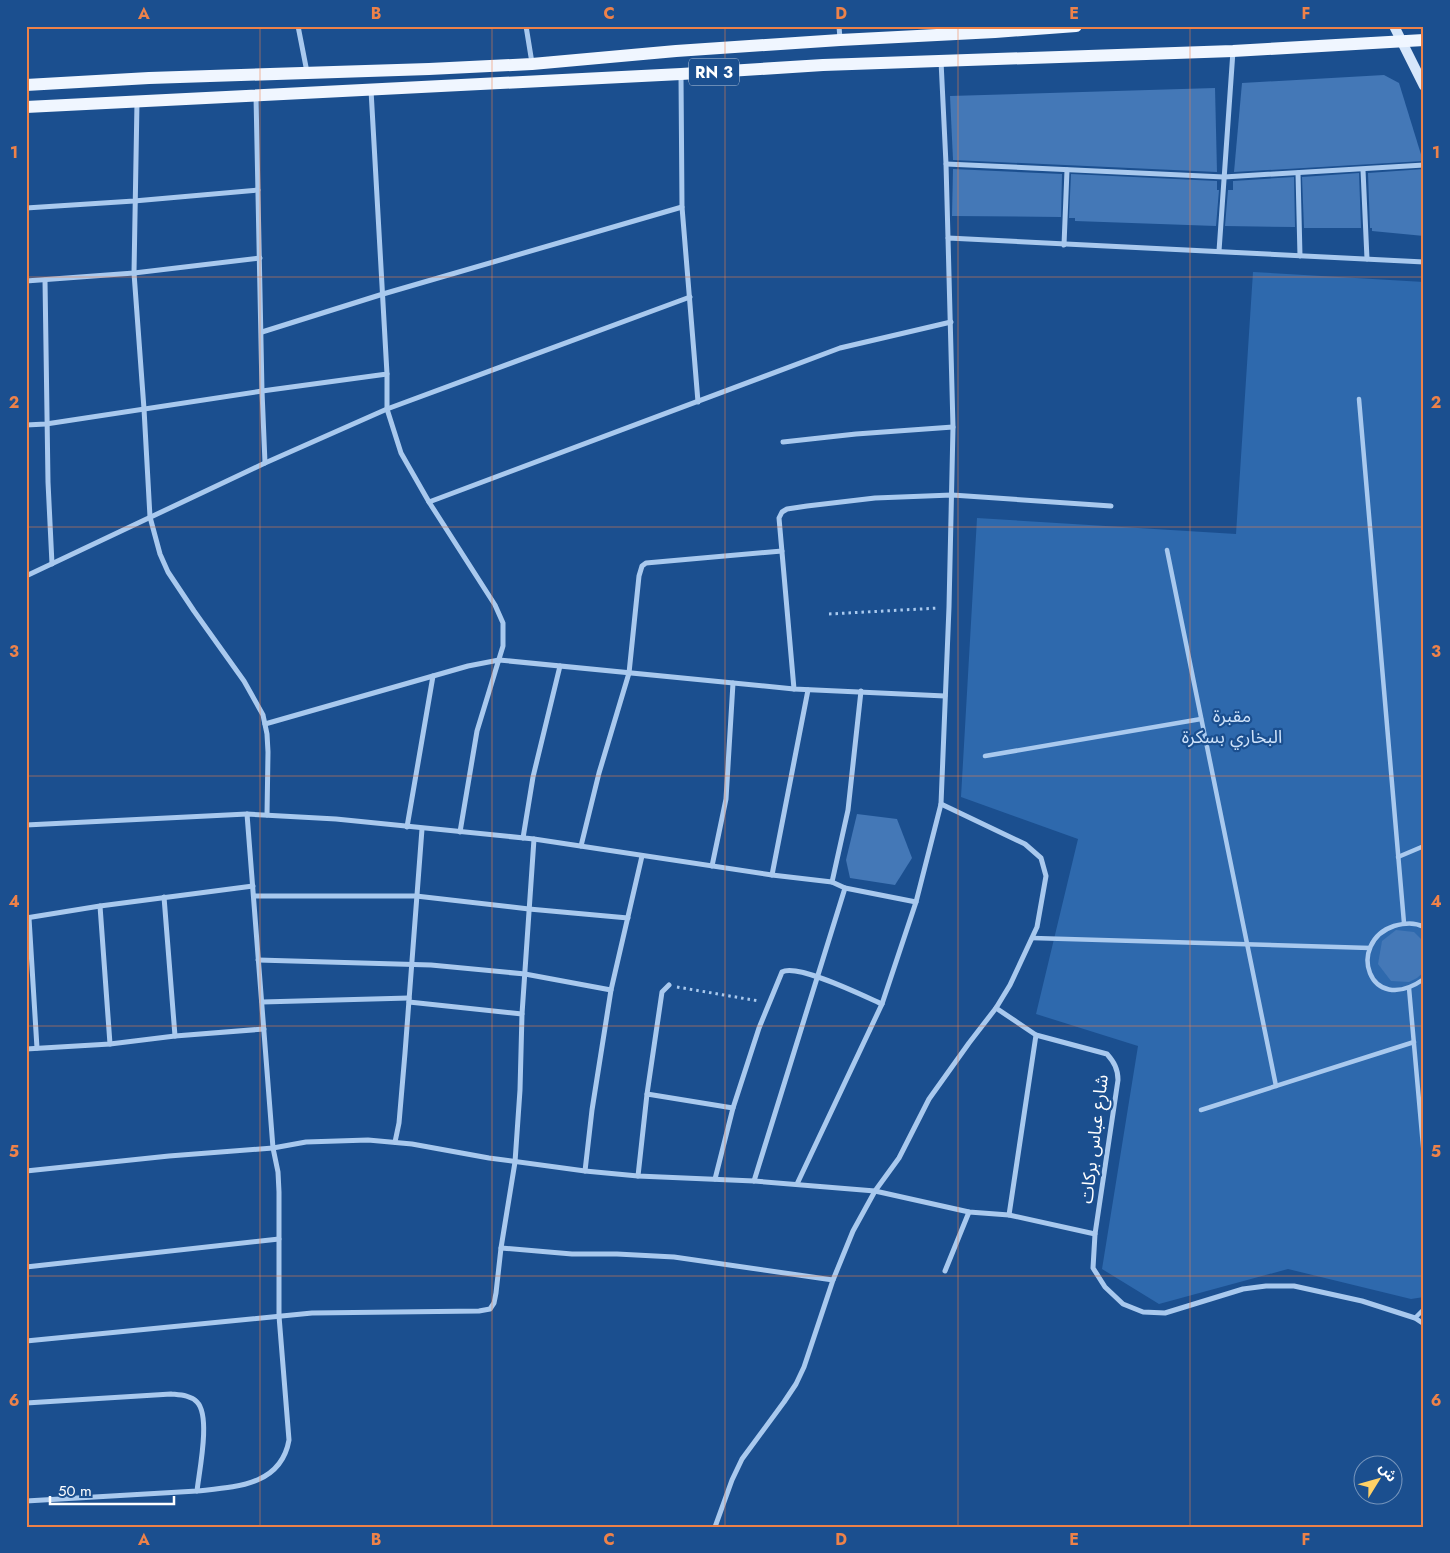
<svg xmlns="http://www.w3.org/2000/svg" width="1450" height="1553" viewBox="0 0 1450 1553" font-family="Jost,'Noto Sans Arabic',sans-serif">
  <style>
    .green { fill: #2e69ad }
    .building { fill: #4478b7 }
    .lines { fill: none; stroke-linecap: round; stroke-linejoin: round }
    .path { stroke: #a9c9ee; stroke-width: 3; stroke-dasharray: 2.5 4; stroke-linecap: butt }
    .pedestrian { stroke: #a9c9ee; stroke-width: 4.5 }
    .minor { stroke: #a9c9ee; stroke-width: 5 }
    .secondary { stroke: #d6e6fa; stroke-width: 10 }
    .primary { stroke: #f0f6ff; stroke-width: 12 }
    .grid { fill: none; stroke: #ee8249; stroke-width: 1; stroke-opacity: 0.55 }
    .labels { text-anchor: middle; stroke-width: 4.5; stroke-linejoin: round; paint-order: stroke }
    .shield { fill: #1b4f8f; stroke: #bbcadd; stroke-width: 1 }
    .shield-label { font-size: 16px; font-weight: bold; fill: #fff }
    .park-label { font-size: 18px; fill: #cfe3fa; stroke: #1b4f8f }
    .street-label { font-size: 18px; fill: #fff; stroke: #1b4f8f }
    .neatline { fill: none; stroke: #ee8249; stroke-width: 2 }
    .grid-label { font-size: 16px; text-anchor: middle; font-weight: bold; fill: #ee8249 }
  </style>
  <rect width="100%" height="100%" fill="#1b4f8f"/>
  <polygon class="green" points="1253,272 1424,282 1424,1297 1411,1299 1288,1269 1159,1304 1102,1269 1138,1046 1036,1014 1078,839 961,797 977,518 1236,534"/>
  <g class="building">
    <polygon points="1384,75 1399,83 1423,161 1234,172 1242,83"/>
    <polygon points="1215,88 1217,172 953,160 950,96"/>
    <polygon points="953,169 1062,174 1061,217 952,216"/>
    <polygon points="1424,169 1424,236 1372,231 1372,228 1370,228 1368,173"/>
    <polygon points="1359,173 1361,228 1304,228 1302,177"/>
    <polygon points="1071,174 1217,181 1217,190 1219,190 1216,226 1075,221 1075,218 1069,218"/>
    <polygon points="1294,177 1295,227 1225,226 1228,190 1233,190 1233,181"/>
    <polygon points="857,814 897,819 912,858 895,885 850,878 846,860"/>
    <polygon points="1396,930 1414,932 1424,942 1424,972 1417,978 1409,982 1391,981 1378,964 1382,941"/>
  </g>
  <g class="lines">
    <g class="path">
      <polyline points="829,614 939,608"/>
      <polyline points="677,987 759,1001"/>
    </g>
    <g class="pedestrian">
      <polyline points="1359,399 1404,923"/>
      <polyline points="1167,550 1276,1086"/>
      <polyline points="985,756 1201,719"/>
      <polyline points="1398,857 1424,846"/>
      <path d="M1424,927C1414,922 1405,923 1394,926C1346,942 1368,1018 1424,979"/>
      <polyline points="1032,938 1370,948"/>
      <polyline points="1409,988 1424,1157"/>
      <polyline points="1201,1110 1414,1042"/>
      <polyline points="1415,1318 1424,1309"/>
    </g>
    <g class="minor">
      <polyline points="298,26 307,72"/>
      <polyline points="526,26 532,63"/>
      <polyline points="839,26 840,39"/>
      <polyline points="941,61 946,164 948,238"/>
      <polyline points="681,76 682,207 698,402"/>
      <polyline points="256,96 262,391 265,463"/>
      <polyline points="137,102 134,273 144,409 150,517 160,554 168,572 194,611 244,681 263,715 267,734 268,752 267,815"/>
      <polyline points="946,164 1224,177 1424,165"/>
      <polyline points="1363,170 1367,259"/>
      <polyline points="1298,173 1300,256"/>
      <polyline points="26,208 134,201 258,190"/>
      <polyline points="1064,245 1067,170"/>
      <polyline points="1219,251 1233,51"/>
      <polyline points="45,280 48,482 52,564"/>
      <polyline points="26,281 134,273 260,258"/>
      <polyline points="262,332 383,294 682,207"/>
      <polyline points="387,374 387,409 401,453 429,502 840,348 951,322"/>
      <polyline points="26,425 46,424 262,391 387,374 371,90"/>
      <polyline points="783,442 856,434 953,427"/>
      <polyline points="429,502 495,605 503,623 503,646 477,731 460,832"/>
      <polyline points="26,576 265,463 387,409 690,297"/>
      <polyline points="945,696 794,689 779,518 782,512 787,509 807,506 875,498 952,495 1111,506"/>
      <polyline points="265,724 468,666 499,660 794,689"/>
      <path d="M941,804L1025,844L1041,858L1046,876L1037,927L1010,985L996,1008L1036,1035L1107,1054C1114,1062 1118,1069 1118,1080L1095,1234L1093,1268L1105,1287L1123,1304L1143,1312L1165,1313L1243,1289L1266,1286H1294L1362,1301L1415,1318L1424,1324"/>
      <polyline points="26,825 247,814"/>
      <polyline points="407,827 433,676"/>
      <polyline points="523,838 533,777 560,666"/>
      <polyline points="581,846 599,773 629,673 639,576 642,566 646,563 782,551"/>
      <polyline points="712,866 726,799 733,683"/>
      <polyline points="772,875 808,690"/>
      <polyline points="832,882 848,810 861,691"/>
      <polyline points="254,896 416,896 529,909 628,918"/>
      <polyline points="164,897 175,1036"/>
      <polyline points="100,906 110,1044"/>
      <polyline points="26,918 100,906 253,886"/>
      <polyline points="29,918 37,1048"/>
      <polyline points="258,960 431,965 525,974 611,990"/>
      <polyline points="262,1002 409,998"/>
      <polyline points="409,1002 522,1014"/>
      <polyline points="26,1049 110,1044 175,1036 264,1029"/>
      <polyline points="647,1094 662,992 669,985"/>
      <polyline points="395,1142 399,1123 405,1053 422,829"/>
      <polyline points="26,1171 169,1156 273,1148 306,1142 368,1140 412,1144 489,1158 585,1171 638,1176 754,1181 875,1191 969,1212 1009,1215 1095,1234"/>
      <polyline points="585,1171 592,1110 611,990 642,856"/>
      <polyline points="638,1176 647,1094 733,1108"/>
      <path d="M715,1179L733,1108L759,1028L782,972C797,963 864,996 882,1004"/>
      <polyline points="754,1181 845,888"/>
      <polyline points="797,1184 882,1004 916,902 941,804 949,607 953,427 948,238 1424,262"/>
      <polyline points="1009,1215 1036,1035"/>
      <polyline points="501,1248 572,1254 617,1254 674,1257 833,1280"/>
      <polyline points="26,1267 279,1239"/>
      <polyline points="945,1271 969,1212"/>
      <polyline points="26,1341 312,1313 479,1311 490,1309 494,1303 496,1293 501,1248 515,1162 520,1090 522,1014 534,839"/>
      <path d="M26,1403L171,1394C180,1395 190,1395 197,1402C211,1416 199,1472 197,1491L26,1501"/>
      <path d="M197,1491C235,1487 281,1486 289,1440L279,1316V1192L278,1172L273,1148L247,814L336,819L534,839L772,875L832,882L845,888L916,902"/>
      <polyline points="715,1527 732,1480 742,1459 784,1402 796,1384 804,1367 833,1280 853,1231 875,1191 899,1158 929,1099 969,1043 996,1008"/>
    </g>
    <polyline class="secondary" points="1394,26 1424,86"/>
    <g class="primary">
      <polyline points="26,85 149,78 429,69 532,64 676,51 840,40 995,32 1076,26"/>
      <polyline points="26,107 681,74 823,65 1233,51 1424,40"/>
    </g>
  </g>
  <path class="grid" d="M260,26V1527M492,26V1527M725,26V1527M958,26V1527M1190,26V1527M26,277H1424M26,527H1424M26,776H1424M26,1026H1424M26,1276H1424"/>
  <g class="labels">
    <rect class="shield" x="689" y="58.5" width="50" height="27" rx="4"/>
    <g class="shield-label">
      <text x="714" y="78">RN 3</text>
    </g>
    <g class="park-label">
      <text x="1232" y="722">مقبرة<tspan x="1232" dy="21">البخاري بسكرة</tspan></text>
    </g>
    <g class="street-label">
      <text transform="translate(1094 1139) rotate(-83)" y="6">شارع عباس بركات</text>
    </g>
  </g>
  <rect width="1450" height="1553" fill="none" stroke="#1b4f8f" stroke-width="55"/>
  <g transform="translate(1378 1480) rotate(53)"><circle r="24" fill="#1b4f8f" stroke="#7695bc"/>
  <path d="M0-4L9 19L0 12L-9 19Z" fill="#ffd166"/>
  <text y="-8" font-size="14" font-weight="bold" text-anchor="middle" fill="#ffffff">ش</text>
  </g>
  <path d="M50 1496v8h124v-8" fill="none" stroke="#ffffff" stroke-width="2.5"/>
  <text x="58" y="1496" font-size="15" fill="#ffffff" stroke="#1b4f8f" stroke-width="4" paint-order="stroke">50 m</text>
  <rect x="28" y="28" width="1394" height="1498" class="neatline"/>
  <g class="grid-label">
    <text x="144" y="19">A</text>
    <text x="376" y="19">B</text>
    <text x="609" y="19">C</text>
    <text x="841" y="19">D</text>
    <text x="1074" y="19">E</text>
    <text x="1306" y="19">F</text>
    <text x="14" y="158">1</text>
    <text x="1436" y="158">1</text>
    <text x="14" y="408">2</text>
    <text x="1436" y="408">2</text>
    <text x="14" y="657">3</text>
    <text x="1436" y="657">3</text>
    <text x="14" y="907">4</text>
    <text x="1436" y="907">4</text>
    <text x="14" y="1157">5</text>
    <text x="1436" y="1157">5</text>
    <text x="14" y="1406">6</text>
    <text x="1436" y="1406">6</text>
    <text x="144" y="1545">A</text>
    <text x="376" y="1545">B</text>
    <text x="609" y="1545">C</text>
    <text x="841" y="1545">D</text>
    <text x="1074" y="1545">E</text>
    <text x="1306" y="1545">F</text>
  </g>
</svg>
